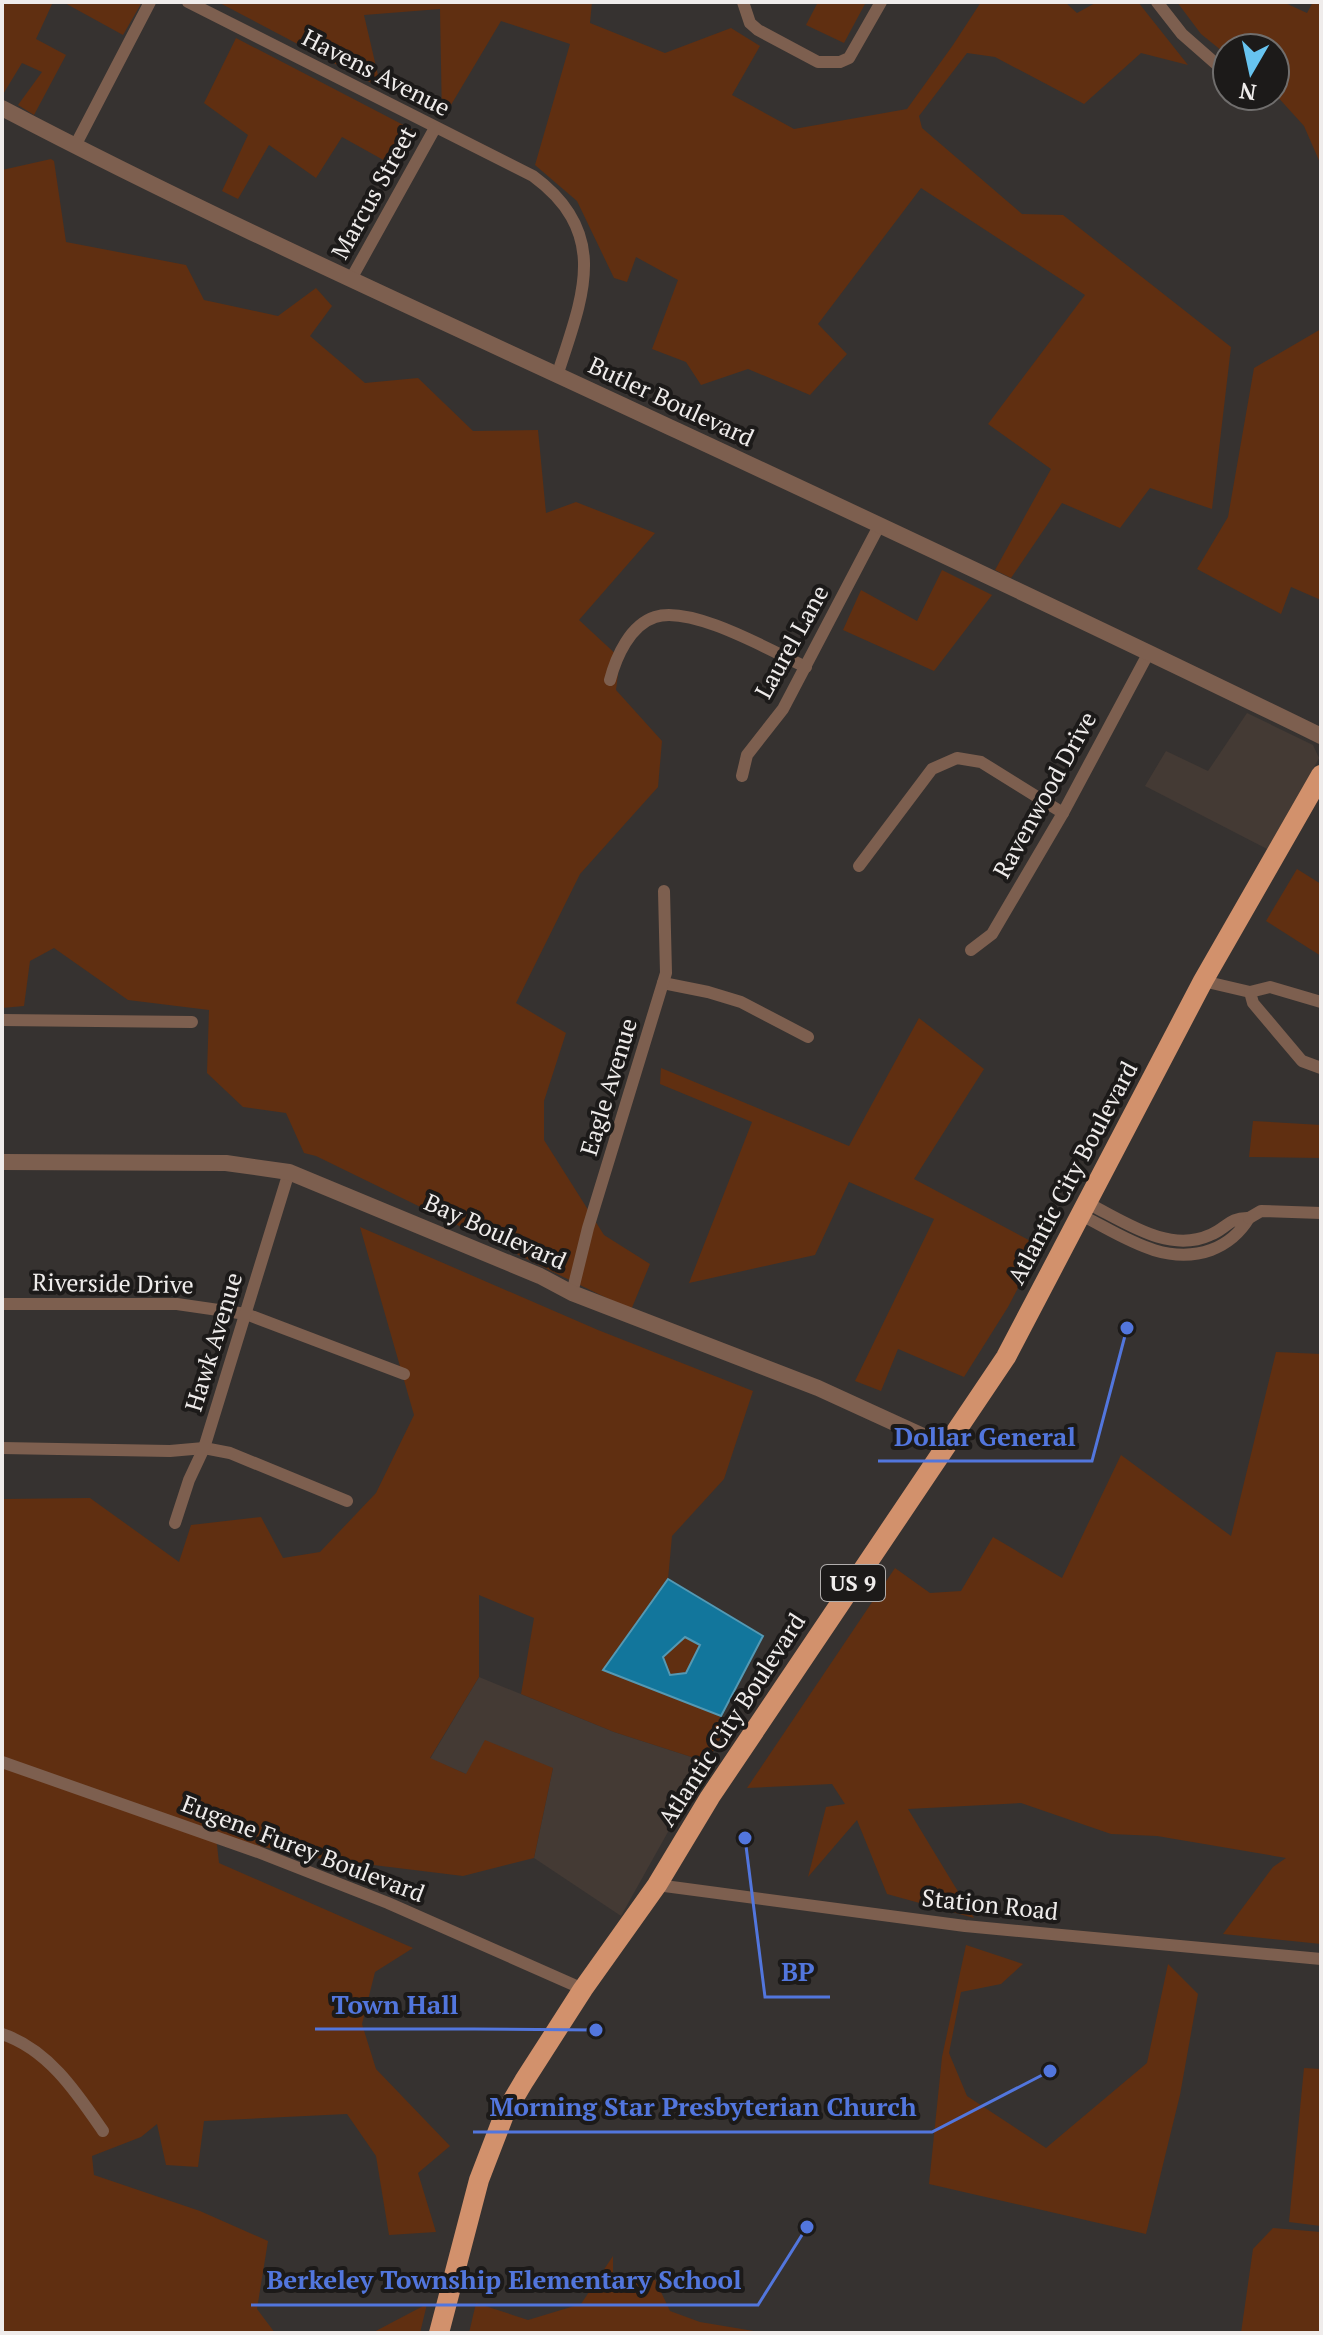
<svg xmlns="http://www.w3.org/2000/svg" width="1323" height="2335" viewBox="0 0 1323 2335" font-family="'PT Serif',serif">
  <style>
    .built { fill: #443a34 }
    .green { fill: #602f11 }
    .water { fill: #12769c; stroke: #5499b4; stroke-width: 2; fill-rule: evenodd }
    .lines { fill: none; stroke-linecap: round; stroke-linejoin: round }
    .minor { stroke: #7d5f4f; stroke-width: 12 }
    .tertiary { stroke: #7d5f4f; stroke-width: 16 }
    .trunk { stroke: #d2916c; stroke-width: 20 }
    .labels { text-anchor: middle; stroke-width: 8; stroke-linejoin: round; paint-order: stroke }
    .shield { fill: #1c1a19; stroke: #b0adac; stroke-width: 2 }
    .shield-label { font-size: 22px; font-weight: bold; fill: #efeceb }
    .street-label { font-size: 24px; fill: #efeceb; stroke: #1c1a19 }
    .leader { fill: none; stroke: #5276dd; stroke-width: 3 }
    .callout-dot { fill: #5276dd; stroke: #1c1a19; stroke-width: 3 }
    .callout-label { font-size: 26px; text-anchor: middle; font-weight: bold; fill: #5276dd; stroke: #1c1a19; stroke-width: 8; stroke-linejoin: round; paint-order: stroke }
  </style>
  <rect width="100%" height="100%" fill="#363230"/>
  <g class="built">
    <polygon points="1247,713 1313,745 1319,758 1269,850 1145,786 1166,751 1208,771"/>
    <polygon points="479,1677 614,1732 707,1762 621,1916 534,1858 553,1768 466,1774 430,1759"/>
  </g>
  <g class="green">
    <polygon points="2,2 53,2 36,39 66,55 34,115 18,105 42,72 22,63 2,96"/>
    <polygon points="63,2 142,2 123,35"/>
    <polygon points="218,2 592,2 590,23 665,53 731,28 760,46 732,95 794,129 907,109 953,45 981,2 1065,2 1077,13 1097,2 1138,2 1188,65 1141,53 1084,104 995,57 967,53 919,116 922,128 1022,214 1063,215 1231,347 1212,509 1150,488 1120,528 1062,503 1011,578 995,570 1051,469 988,424 1085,295 921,188 818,324 847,354 810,395 748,369 701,385 686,362 652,349 678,280 636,257 627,282 614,278 577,201 535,165 570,44 501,21 442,120 440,9 364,15 381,88"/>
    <polygon points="818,2 866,2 844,43 806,25"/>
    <polygon points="1177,2 1283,2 1307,13 1313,2 1321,2 1321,165 1304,126 1275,94 1275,48 1227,48 1227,55 1201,34"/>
    <polygon points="236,38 415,131 396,167 342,137 316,178 269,145 238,199 222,191 248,135 204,103"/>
    <polygon points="51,159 54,161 66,242 186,265 204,300 278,316 316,288 332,306 310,336 365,383 418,378 473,431 538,430 546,513 576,502 655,533 579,620 620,658 616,690 662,741 658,787 580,874 516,1003 566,1033 544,1101 544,1140 604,1235 650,1264 631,1310 316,1156 304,1153 286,1113 243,1107 207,1073 209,1010 128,1000 54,948 30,961 24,1006 2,1008 2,170"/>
    <polygon points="1321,329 1321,600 1291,587 1281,614 1197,569 1228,517 1254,368"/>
    <polygon points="942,570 992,595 934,671 843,630 861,590 917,621"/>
    <polygon points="1297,869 1321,884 1321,956 1266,921"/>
    <polygon points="919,1018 984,1069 914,1179 1040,1246 1008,1307 964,1377 898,1349 881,1391 855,1381 934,1219 849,1182 815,1255 689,1283 752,1122 660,1084 661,1068 849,1146"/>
    <polygon points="1253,1121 1321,1125 1321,1158 1249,1157"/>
    <polygon points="360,1227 598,1330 753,1391 724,1479 672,1536 668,1579 603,1669 731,1720 707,1762 614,1732 521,1694 534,1618 479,1595 479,1677 430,1758 466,1774 485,1740 553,1768 534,1858 463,1876 308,1857 216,1836 219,1863 413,1948 375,1972 362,2024 376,2069 450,2146 418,2173 436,2232 389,2235 376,2156 347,2114 204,2121 198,2167 166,2165 157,2124 141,2137 92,2156 94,2175 200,2211 268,2241 257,2309 275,2333 2,2333 2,1499 90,1498 179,1562 191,1525 261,1517 283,1558 320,1552 376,1493 414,1415"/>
    <polygon points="1276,1352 1321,1354 1321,1944 1223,1934 1273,1867 1286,1858 1157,1836 1111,1834 1021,1803 908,1809 974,1918 887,1894 857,1820 808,1877 826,1807 845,1804 832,1784 747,1788 895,1568 930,1593 961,1591 993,1537 1062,1578 1121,1455 1231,1536"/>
    <polygon points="685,1637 700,1644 686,1673 670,1675 663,1657"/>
    <polygon points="966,1945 1023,1964 1001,1984 961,1992 949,2053 967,2096 1046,2148 1147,2063 1168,1964 1198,1994 1180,2095 1146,2234 929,2184 942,2057"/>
    <polygon points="1304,2068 1321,2069 1321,2226 1289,2222"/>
    <polygon points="1273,2228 1321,2232 1321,2333 1241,2333 1253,2249"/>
    <polygon points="613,2256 613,2288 652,2273 670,2311 700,2322 765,2333 469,2333 476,2303 528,2320 581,2304"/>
    <polygon points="427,2304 420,2333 372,2333"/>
  </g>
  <path class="water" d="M668,1579L763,1636L721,1716L603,1670ZM685,1637L700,1645L686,1673L670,1675L663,1657Z"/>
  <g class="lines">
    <g class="minor">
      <path d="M188,2L533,176C612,234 582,298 557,376"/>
      <polyline points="743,2 750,23 758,30 818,62 840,62 849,58 881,2"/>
      <polyline points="1157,2 1182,34 1223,70"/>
      <polyline points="75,146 150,2"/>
      <polyline points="351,279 435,128"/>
      <path d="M610,680C616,657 630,625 655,617C692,605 771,651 806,667"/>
      <polyline points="742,776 747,755 783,709 879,526"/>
      <polyline points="859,866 932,769 957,758 981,762 1063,813"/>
      <polyline points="971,950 992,934 1063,813 1148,654"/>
      <polyline points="1203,981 1250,992"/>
      <polyline points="663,983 708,992 741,1002 808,1037"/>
      <polyline points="1321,1002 1270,987 1250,992 1253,1003 1302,1061 1321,1068"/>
      <polyline points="2,1020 192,1022"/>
      <path d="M1081,1215C1121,1235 1164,1267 1211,1250C1227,1244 1240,1233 1249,1218C1229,1217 1226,1229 1210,1235C1168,1254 1124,1221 1087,1203"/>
      <polyline points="1249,1218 1261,1211 1321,1213"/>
      <polyline points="572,1293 588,1228 666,973 664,891"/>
      <polyline points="2,1304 177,1304 246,1314 404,1374"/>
      <polyline points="2,1448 170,1451 204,1448 230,1453 347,1501"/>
      <polyline points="175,1523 189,1480 204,1448 289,1172"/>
      <polyline points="2,1762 258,1852 388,1903 583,1989"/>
      <polyline points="657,1885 965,1926 1321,1959"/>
      <path d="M2,2034C48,2049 77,2093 103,2131"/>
    </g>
    <g class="tertiary">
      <path d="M2,108C223,224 452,325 678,431C893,531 1108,632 1321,736"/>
      <polyline points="2,1162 226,1163 289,1172 540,1276 572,1293 818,1388 947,1447"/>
    </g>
    <polyline class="trunk" points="439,2333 479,2180 504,2115 524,2081 583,1989 657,1885 710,1797 1006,1357 1203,981 1321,775"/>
  </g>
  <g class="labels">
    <rect class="shield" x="821" y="1565" width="64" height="36" rx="6"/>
    <g class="shield-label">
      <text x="853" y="1591">US 9</text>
    </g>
    <g class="street-label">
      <text transform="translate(376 73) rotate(27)" y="8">Havens Avenue</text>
      <text transform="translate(374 193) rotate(-61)" y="8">Marcus Street</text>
      <text transform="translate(671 402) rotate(25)" y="8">Butler Boulevard</text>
      <text transform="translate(792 642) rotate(-61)" y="8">Laurel Lane</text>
      <text transform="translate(1045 795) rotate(-61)" y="8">Ravenwood Drive</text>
      <text transform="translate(609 1087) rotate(-73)" y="8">Eagle Avenue</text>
      <text transform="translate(1073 1173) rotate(-62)" y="8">Atlantic City Boulevard</text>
      <text transform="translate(495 1232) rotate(24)" y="8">Bay Boulevard</text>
      <text transform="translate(113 1284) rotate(1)" y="8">Riverside Drive</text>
      <text transform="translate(214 1342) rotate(-73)" y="8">Hawk Avenue</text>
      <text transform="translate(732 1720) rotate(-57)" y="8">Atlantic City Boulevard</text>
      <text transform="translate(303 1849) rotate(21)" y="8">Eugene Furey Boulevard</text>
      <text transform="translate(990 1905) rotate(6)" y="8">Station Road</text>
    </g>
  </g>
  <path class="leader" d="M1127 1328L1092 1461H878M745 1838L765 1997H830M596 2030L474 2029H315M1050 2071L932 2132H473M807 2227L758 2305H251"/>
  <g class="callout-dot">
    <circle cx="1127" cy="1328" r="8"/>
    <circle cx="745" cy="1838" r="8"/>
    <circle cx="596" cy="2030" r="8"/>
    <circle cx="1050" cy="2071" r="8"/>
    <circle cx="807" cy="2227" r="8"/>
  </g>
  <g class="callout-label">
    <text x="985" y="1446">Dollar General</text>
    <text x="798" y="1981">BP</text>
    <text x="395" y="2014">Town Hall</text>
    <text x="703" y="2116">Morning Star Presbyterian Church</text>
    <text x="504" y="2289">Berkeley Township Elementary School</text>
  </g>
  <rect width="1323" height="2335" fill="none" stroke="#efeceb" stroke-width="8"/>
  <g transform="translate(1251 72) rotate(189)"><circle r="38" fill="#1c1a19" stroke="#706e6d" stroke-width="2"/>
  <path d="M0-6L14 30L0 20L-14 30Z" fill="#67c4f0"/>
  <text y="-12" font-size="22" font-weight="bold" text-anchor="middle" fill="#efeceb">N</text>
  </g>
</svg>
